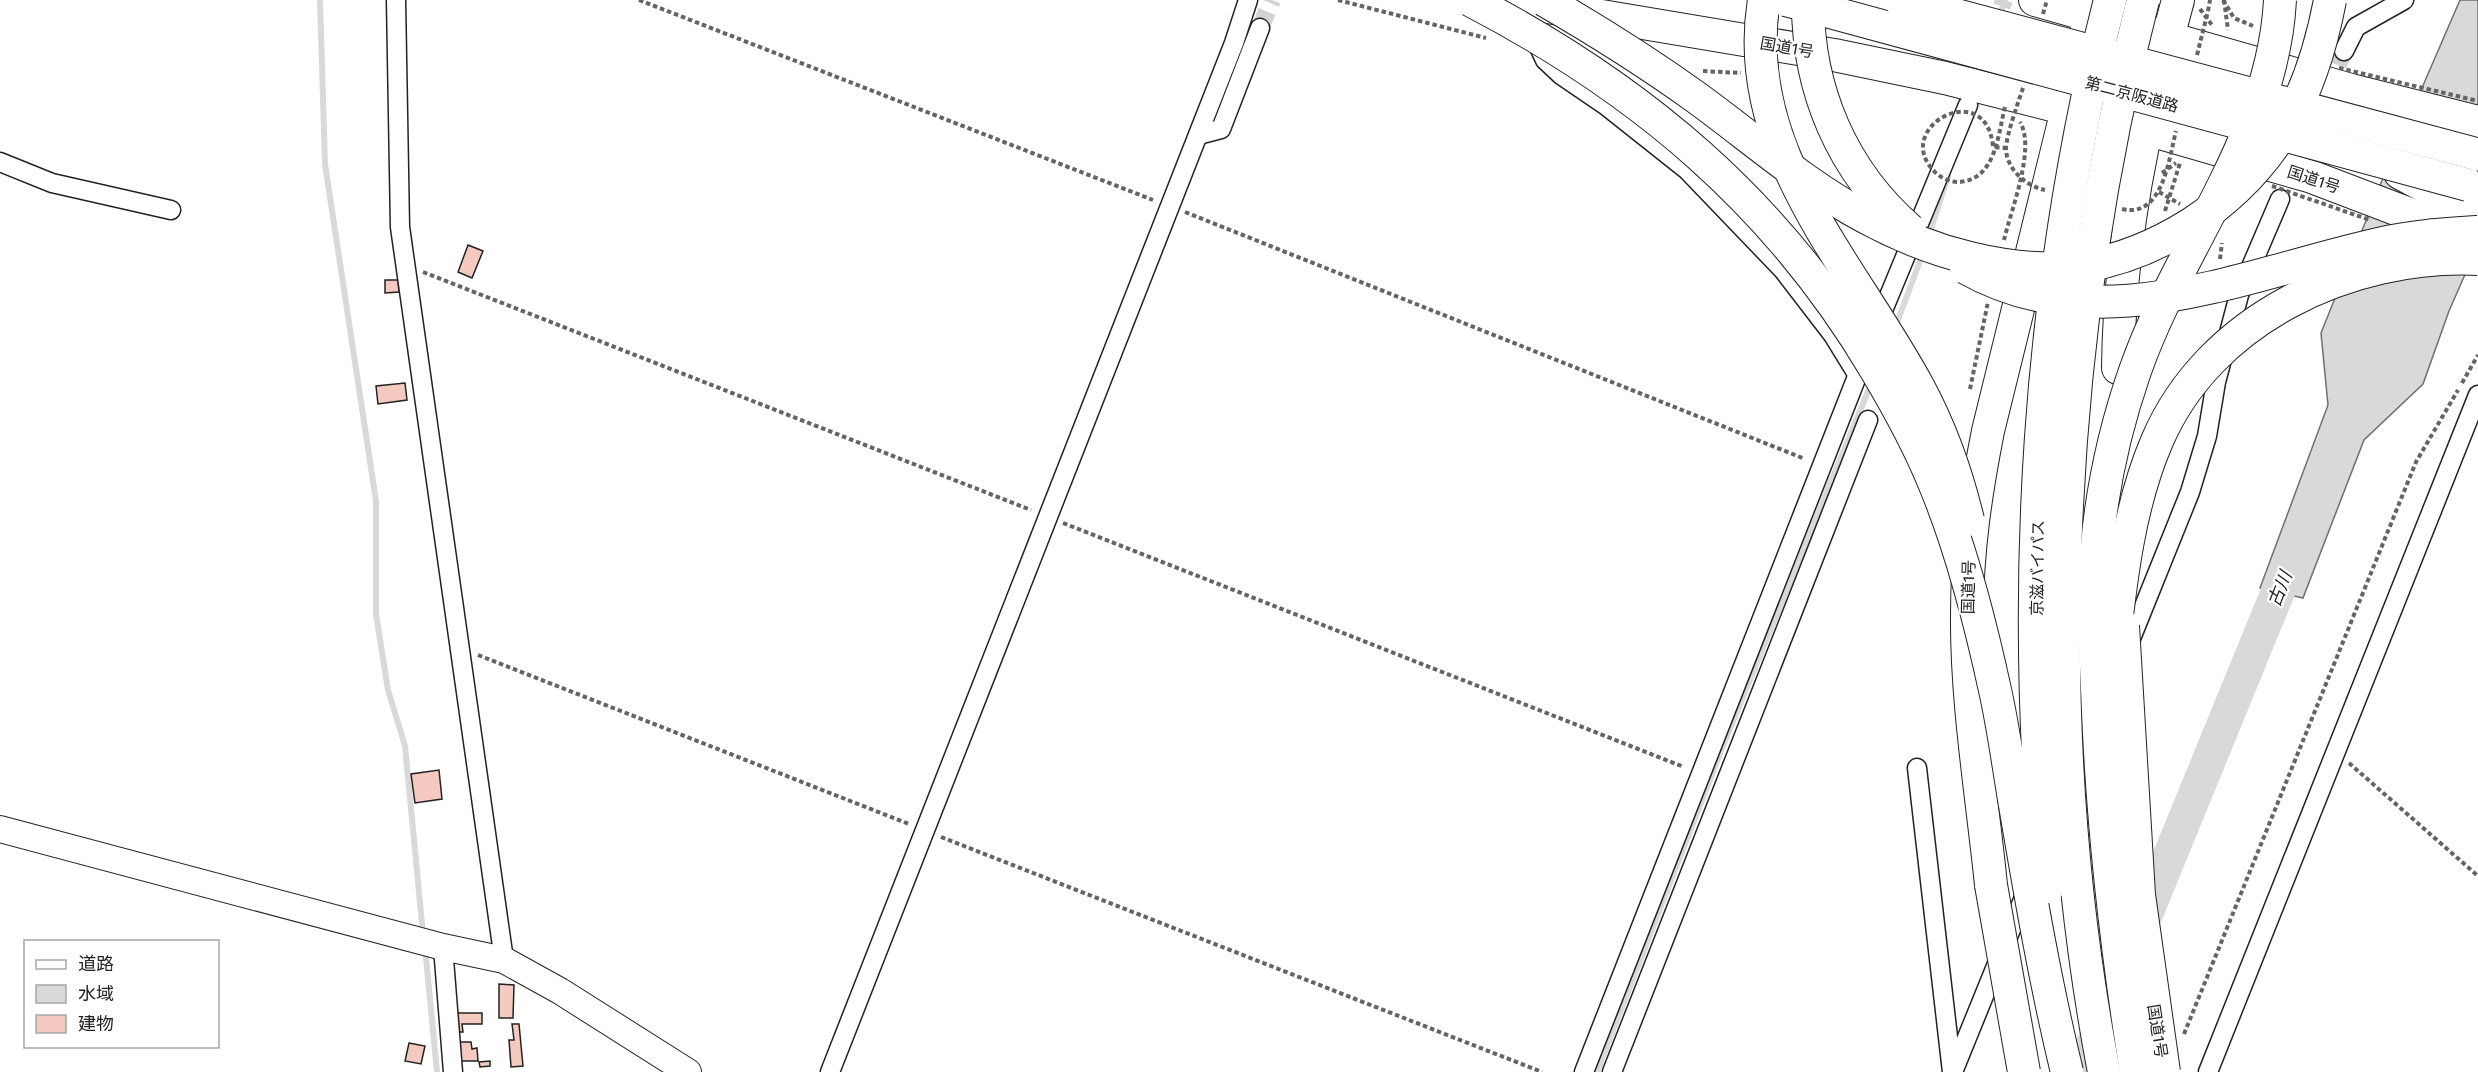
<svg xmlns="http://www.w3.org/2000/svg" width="2478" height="1072" viewBox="0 0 2478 1072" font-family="'Fira Sans Condensed','Noto Sans JP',sans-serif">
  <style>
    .water { fill: #d9d9d9; stroke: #6f6f6f; stroke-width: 1.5 }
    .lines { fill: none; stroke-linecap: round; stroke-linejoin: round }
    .stream { stroke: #d9d9d9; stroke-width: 6 }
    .river { stroke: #d9d9d9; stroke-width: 34 }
    .building { fill: #f3c9c0; stroke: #222; stroke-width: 1.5 }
    .street-tunnel { stroke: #d3d3d3; stroke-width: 18; stroke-dasharray: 18 9; stroke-linecap: butt }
    .street-casing { stroke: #222; stroke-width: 21 }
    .secondary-casing { stroke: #222; stroke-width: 28 }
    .highway-casing { stroke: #222; stroke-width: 34 }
    .path { stroke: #646464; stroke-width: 4; stroke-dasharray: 4.5 3; stroke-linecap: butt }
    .street { stroke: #fff; stroke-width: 18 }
    .secondary { stroke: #fff; stroke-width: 26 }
    .highway { stroke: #fff; stroke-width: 32 }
    .highway-bridge-casing { stroke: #222; stroke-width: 34; stroke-linecap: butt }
    .path-bridge { stroke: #646464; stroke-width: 4; stroke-dasharray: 4.5 3; stroke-linecap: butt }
    .highway-bridge { stroke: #fff; stroke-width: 32 }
    .labels { text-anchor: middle; stroke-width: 4.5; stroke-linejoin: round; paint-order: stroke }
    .street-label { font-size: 16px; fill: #222; stroke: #fff }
    .water-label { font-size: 18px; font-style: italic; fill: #222; stroke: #fff }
  </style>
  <rect width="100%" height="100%" fill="#fff"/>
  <polygon class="water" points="2460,0 2478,0 2478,245 2449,311 2423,384 2364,440 2303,598 2260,588 2328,405 2321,333 2383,178"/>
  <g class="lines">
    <g class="stream">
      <polyline points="320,0 325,164 376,501 376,614 388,690 405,746 423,934"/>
      <polyline points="1999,18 2005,0"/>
      <polyline points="1929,235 1948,176"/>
      <polyline points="1895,328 1923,253"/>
      <polyline points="425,947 437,1072"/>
      <polyline points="1597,1072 1723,746 1871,384"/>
    </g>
    <g class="river">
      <polyline points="2137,936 2295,550"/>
      <polyline points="2082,1072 2104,1016"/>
    </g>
  </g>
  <g class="building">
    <polygon points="468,245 483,251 472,278 458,272"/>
    <polygon points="385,280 398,280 399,292 385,293"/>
    <polygon points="405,383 407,400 378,404 376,386"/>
    <polygon points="439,770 442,799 415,803 411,774"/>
    <polygon points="499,984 514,985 513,1018 499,1018"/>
    <polygon points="457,1013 482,1013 482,1024 462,1024 463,1032 458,1032"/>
    <polygon points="512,1024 519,1024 523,1066 511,1067 509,1040 514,1040"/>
    <polygon points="459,1042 471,1042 472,1049 477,1048 478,1061 459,1061"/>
    <polygon points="409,1043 425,1046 421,1064 405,1061"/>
    <polygon points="490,1061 490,1066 480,1067 479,1062"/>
  </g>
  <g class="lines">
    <g class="street-tunnel">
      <polyline points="1260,28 1272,0"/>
      <polyline points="1993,32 2004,0"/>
      <polyline points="2327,90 2344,51"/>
    </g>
    <defs>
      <g id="street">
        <polyline points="396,0 400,227 504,960"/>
        <polyline points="1538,45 1545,60 1561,75 1605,105 1687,170 1783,270 1833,335 1857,374"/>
        <polyline points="2344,51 2356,27 2404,0"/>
        <polyline points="1198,135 1221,129 1260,28"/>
        <polyline points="0,162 52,183 171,210"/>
        <polyline points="1877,325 1968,105"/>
        <polyline points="2128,646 2190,492 2207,436 2216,382 2239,295 2280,199"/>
        <polyline points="1917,768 1952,1072"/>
        <polyline points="443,947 453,1072"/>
        <polyline points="830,1072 1234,43 1248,0"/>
        <polyline points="1584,1072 1867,351"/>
        <polyline points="1612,1072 1868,420"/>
        <polyline points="1953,1072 2027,890"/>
        <polyline points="2208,1072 2478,395"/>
      </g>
      <polyline id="secondary" points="0,829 443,947 504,960 560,991 688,1072"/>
      <g id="highway">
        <polyline points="1506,0 1834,55 1945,78 2146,129 2312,177 2467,236"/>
        <polyline points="2035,0 2351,90 2478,122"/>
        <polyline points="2162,60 2178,0"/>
        <polyline points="2400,173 2478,215"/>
        <path d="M2118,368C2119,280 2131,194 2151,109"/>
        <path d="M1991,885C1982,796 1966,702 1967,613C1967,551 1976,492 1988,431L2094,0"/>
      </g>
    </defs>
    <use href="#street" class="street-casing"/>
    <use href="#secondary" class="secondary-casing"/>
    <use href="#highway" class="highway-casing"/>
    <g class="path">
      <polyline points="639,0 1153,200"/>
      <polyline points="1338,0 1486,38"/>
      <polyline points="2224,0 2228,30"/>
      <polyline points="2200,9 2212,25"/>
      <polyline points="2208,11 2210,0"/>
      <polyline points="1703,71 1741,73"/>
      <polyline points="2162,173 2176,163"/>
      <polyline points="2165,211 2180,163"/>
      <polyline points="1185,212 1805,459"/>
      <path d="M2004,240C2011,210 2036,148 2020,122"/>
      <polyline points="2220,259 2222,243"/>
      <polyline points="423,272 1031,510"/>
      <polyline points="2462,383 2478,355"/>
      <polyline points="1970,389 1988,302"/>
      <polyline points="1063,523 1684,767"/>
      <polyline points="478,655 909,824"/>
      <polyline points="2349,763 2478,876"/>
      <polyline points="941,837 1542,1072"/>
      <polyline points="2184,1034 2416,462 2458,390"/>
    </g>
    <use href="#street" class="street"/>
    <use href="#secondary" class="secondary"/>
    <use href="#highway" class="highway"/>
    <defs>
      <g id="highway-bridge">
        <path d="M1470,0C1641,89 1777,203 1876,370C1898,407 1919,445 1935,485C1962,550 1980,621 1995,690C2004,730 2009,771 2016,811C2031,899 2046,986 2067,1072"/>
        <path d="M1544,0C1596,30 1647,62 1697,98C1752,138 1805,185 1865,217C1929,252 2010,276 2084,266C2122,260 2159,244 2191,224C2275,169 2312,96 2330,0"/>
        <path d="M1764,0C1739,151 1853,265 1919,388C1941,429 1957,474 1968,520"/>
        <polyline points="1786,0 2468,185"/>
        <path d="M1808,0C1807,89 1842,171 1910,230"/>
        <polyline points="1900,0 2476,154"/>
        <path d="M1966,268C2098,343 2244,274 2378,244C2411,236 2445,234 2478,232"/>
        <polyline points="2123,626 2139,895 2164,1072"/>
        <path d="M2113,649C2121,579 2129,506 2157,441C2209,319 2350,253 2478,259"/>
        <polyline points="1991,885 2024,1072"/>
        <path d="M2048,887C2019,592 2037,287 2110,0"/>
        <path d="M2104,1072C2038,726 2055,341 2143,0"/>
        <path d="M2136,1072C2117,953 2103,833 2098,712C2096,660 2092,607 2096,556C2101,493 2114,431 2135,371C2179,245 2273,137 2280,0"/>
      </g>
    </defs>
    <use href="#highway-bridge" class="highway-bridge-casing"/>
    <g class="path-bridge">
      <polyline points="2223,0 2234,18 2253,26"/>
      <polyline points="2043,14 2047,0"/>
      <polyline points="2197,55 2208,11"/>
      <polyline points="2339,68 2478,101"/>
      <path d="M2023,88C2018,103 2007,133 2006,148C2006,169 2026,186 2045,190"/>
      <path d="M2005,107C1998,134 1996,180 1959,182C1950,182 1940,178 1934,171C1891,127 1987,76 1993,147L2006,148"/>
      <polyline points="2272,186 2370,220"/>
      <polyline points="2159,192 2180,204"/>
      <path d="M2122,209C2163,219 2169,158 2176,131"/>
    </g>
    <use href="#highway-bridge" class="highway-bridge"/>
  </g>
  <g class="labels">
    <g class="street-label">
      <text transform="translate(1787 47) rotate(10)" y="6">国道1号</text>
      <text transform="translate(2132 94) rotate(15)" y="6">第二京阪道路</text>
      <text transform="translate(2314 179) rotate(18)" y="6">国道1号</text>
      <text transform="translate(2037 568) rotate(-89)" y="6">京滋バイパス</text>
      <text transform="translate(1968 587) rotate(-89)" y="6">国道1号</text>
      <text transform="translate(2158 1031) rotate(81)" y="6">国道1号</text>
    </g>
    <g class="water-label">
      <text transform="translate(2280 589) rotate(-68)" y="6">古川</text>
    </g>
  </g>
  <rect x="24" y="940" width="195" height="108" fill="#ffffff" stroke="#a7a7a7" stroke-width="1.5"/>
  <rect x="36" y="960" width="30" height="9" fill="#ffffff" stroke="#a7a7a7" stroke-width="1.5"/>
  <text x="78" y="970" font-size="18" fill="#222222">道路</text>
  <rect x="36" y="985" width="30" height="18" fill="#d9d9d9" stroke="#a7a7a7" stroke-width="1.5"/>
  <text x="78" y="1000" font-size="18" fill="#222222">水域</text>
  <rect x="36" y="1015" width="30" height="18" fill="#f3c9c0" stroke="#a7a7a7" stroke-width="1.5"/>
  <text x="78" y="1030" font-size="18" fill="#222222">建物</text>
</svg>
